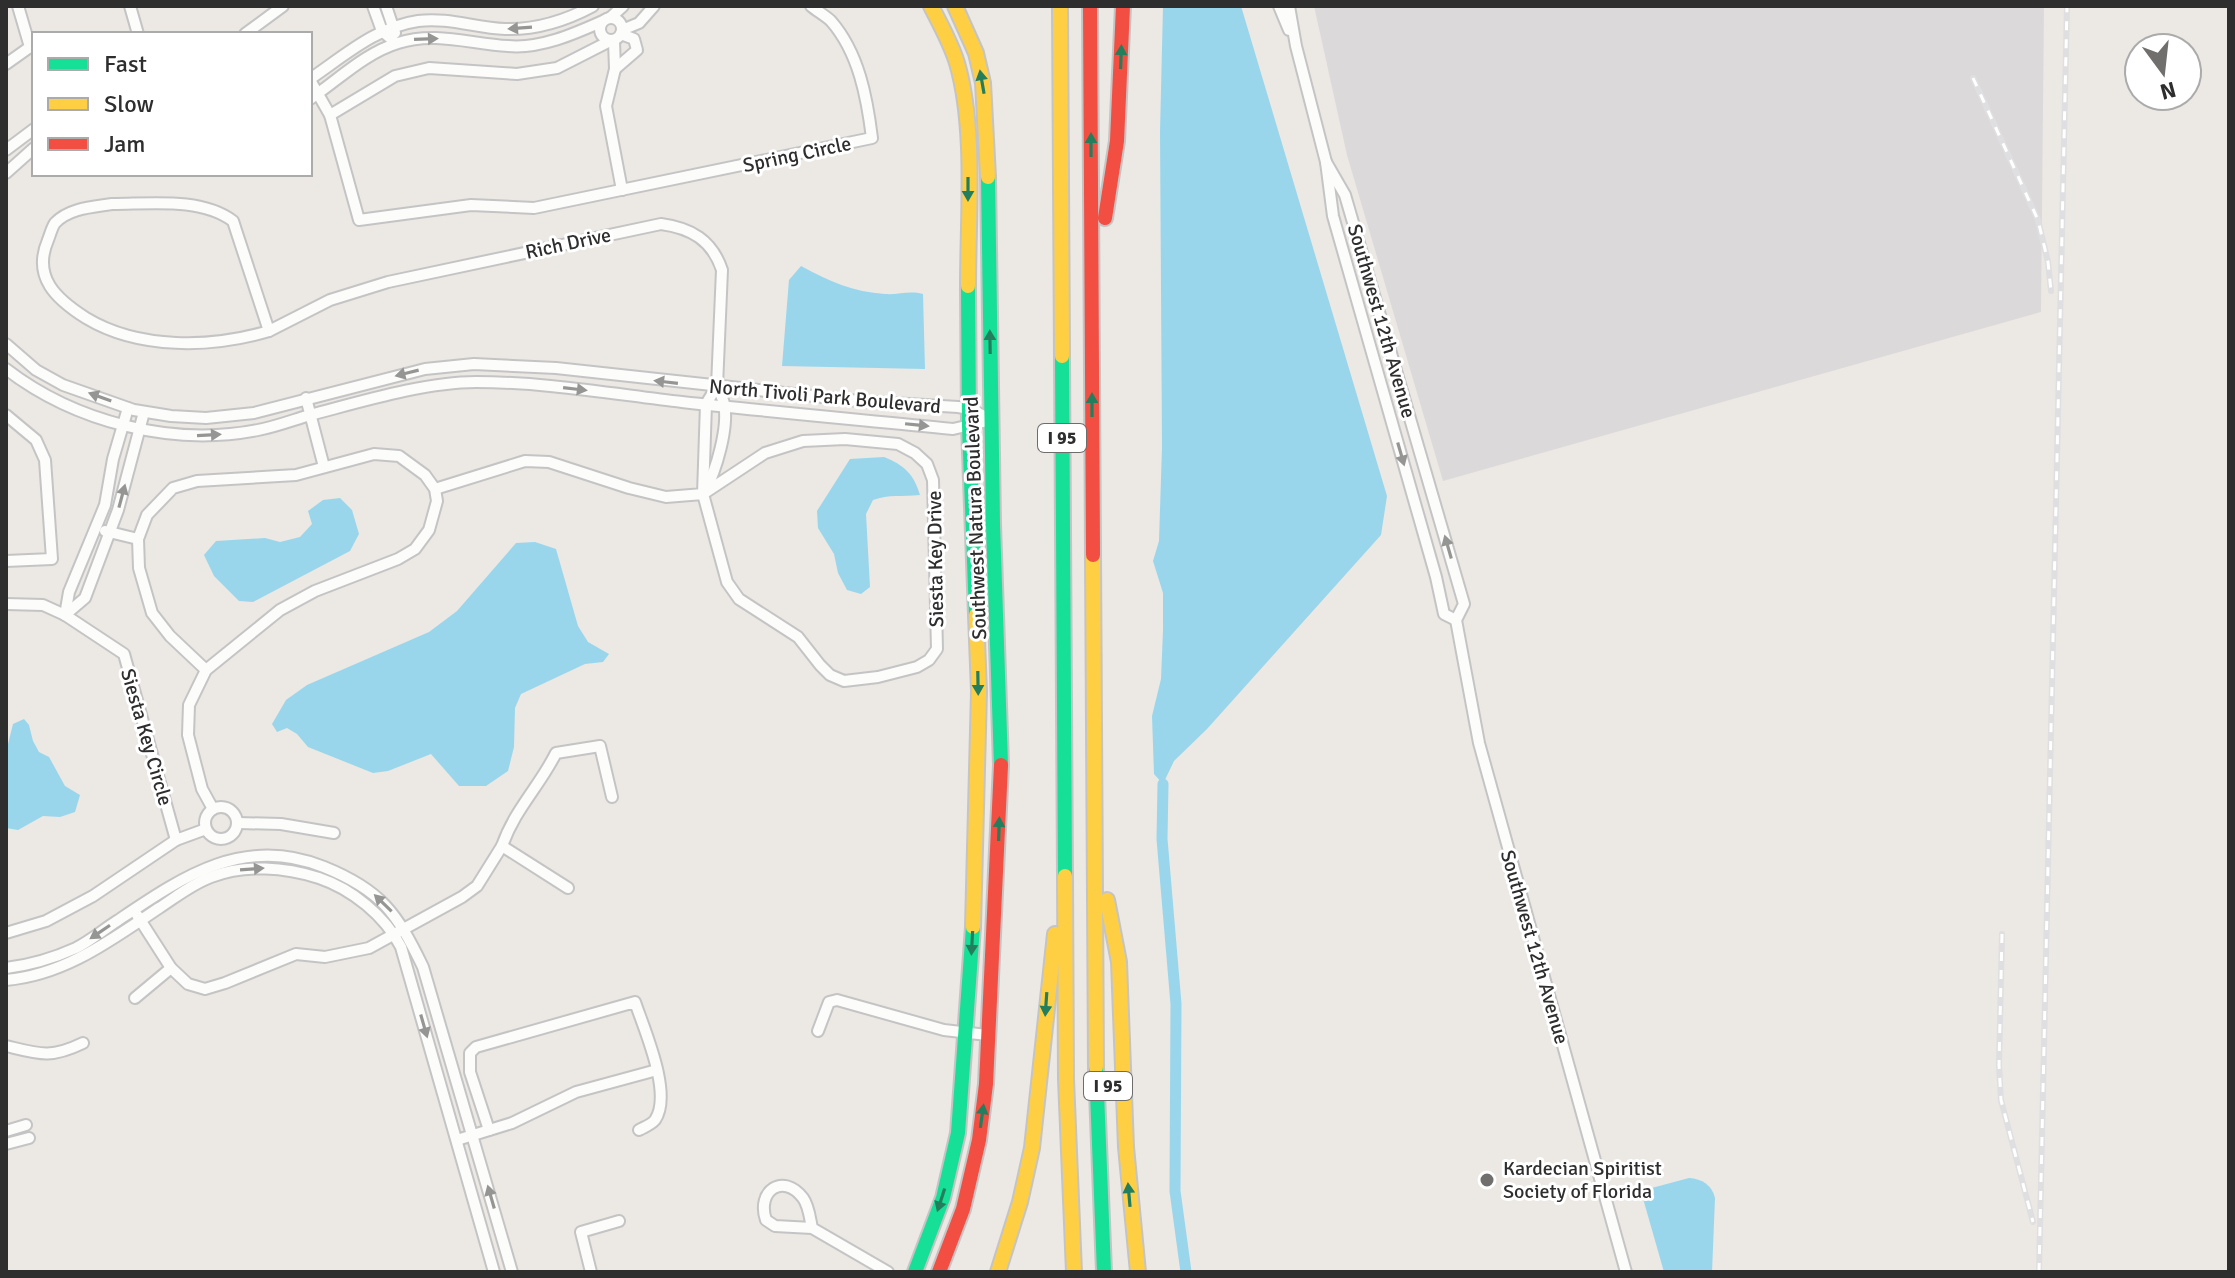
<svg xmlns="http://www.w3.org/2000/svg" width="2235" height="1278" viewBox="0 0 2235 1278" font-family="Signika,sans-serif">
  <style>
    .industrial { fill: #dcd9db }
    .water { fill: #99d6ec }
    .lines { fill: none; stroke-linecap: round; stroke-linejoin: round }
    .canal { stroke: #99d6ec; stroke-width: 11 }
    .street-casing { stroke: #c5c4c5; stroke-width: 14 }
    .fast-casing { stroke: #c5c4c5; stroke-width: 18 }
    .slow-casing { stroke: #c5c4c5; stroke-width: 18 }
    .jam-casing { stroke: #c5c4c5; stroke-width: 18 }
    .street { stroke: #fcfcfb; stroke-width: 10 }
    .fast { stroke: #16e098; stroke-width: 14 }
    .slow { stroke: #ffcf43; stroke-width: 14 }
    .jam { stroke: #f24e42; stroke-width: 14 }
    .rail-casing { stroke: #dfdfe1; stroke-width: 6 }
    .rail { stroke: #fff; stroke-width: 3; stroke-dasharray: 9; stroke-linecap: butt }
    .oneway { fill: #959594 }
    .oneway2 { fill: #237e5e }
    .poi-dot { fill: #706f6e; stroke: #fff; stroke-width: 3 }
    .labels { text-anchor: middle; stroke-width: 6; stroke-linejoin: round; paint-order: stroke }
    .shield { fill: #fff; stroke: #6d6d6d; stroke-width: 2 }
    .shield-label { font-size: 18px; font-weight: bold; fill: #2e2e2e }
    .street-label { font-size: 20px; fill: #2e2e2e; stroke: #fff }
    .poi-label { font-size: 20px; fill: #2e2e2e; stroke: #fff; text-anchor: start }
  </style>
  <rect width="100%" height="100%" fill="#ece8e4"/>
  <polygon class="industrial" points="1314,6 2044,6 2041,312 1443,481 1347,155"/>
  <g class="water">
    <polygon points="1163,6 1241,6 1387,496 1381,535 1207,729 1174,761 1163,784 1154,774 1152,716 1161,679 1163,630 1163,593 1153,561 1159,541 1162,447 1160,132"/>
    <path d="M801,266C829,281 853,292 885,294C899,295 909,290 923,294L925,369L782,366L789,280Z"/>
    <path d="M884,457C904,465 914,474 920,495C902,497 889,494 873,500L866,514L870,587L861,594L847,590L838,573L834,554L818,528L817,511L850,459Z"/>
    <polygon points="340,498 352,510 359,534 350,551 253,602 239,601 214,576 204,555 216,541 265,538 280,542 300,537 312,524 308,511 323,500"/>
    <polygon points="535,542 556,549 578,626 588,642 609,654 603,662 585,664 521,694 515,708 514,747 508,771 486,786 459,786 431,754 388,771 373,773 308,747 297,734 287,728 277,732 272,724 286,700 307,685 429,632 457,611 516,543"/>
    <polygon points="24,719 29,725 33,741 39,752 49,757 65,786 80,795 75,812 60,817 43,816 18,830 6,828 6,752 13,724"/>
    <path d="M1689,1178C1702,1179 1712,1185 1715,1198L1712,1272H1664L1642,1195L1648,1189Z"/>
  </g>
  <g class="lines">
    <polyline class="canal" points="1163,784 1162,839 1176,1004 1175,1191 1186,1272"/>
    <defs>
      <g id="street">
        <polyline points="130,6 138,34"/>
        <polyline points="373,6 382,31 396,43"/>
        <polyline points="386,6 395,33"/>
        <polyline points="1279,6 1289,30"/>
        <polyline points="1289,6 1296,46 1326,162 1333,216 1436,577 1444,614 1456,620"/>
        <circle cx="611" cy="29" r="11"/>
        <polyline points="610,18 623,6"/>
        <polyline points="622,30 639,23 654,6"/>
        <polyline points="245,34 283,6"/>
        <path d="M610,41L557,68L517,74L429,68L395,76L330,115L359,220L471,205L534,208L872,138C867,98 859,53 831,21C826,16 817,11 811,6"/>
        <polyline points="614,41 615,69 606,106 622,190"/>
        <polyline points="6,64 30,47 18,6"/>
        <polyline points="615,69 637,50 634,39 621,34"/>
        <path d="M310,79C344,56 376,27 418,21C448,17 476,28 505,29C537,30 565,21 593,6"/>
        <polyline points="310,80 330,115"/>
        <path d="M310,99C338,80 365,53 398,43C435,31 471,44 508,46C540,49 574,34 603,21"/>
        <polyline points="6,150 34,129"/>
        <polyline points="1326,162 1345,195 1464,604 1456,620 1479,743 1626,1272"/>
        <polyline points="6,173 34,148"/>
        <path d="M112,204C150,204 201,197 233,221L269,331C212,348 139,350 86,318C56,299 32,277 48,240C50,235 52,227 55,223C69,208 93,207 112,204Z"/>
        <path d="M269,331L330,300L388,282L661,224C691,228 712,240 722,270L717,386L706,404L703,494L727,582L739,599L798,637L820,665L830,675L844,681L878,677L917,667L929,660L937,649L933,480L927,464L915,453L898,444L845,439L803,441L765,453L703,494L666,497L629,488L549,462L525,461L435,489"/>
        <polyline points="6,344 36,370 63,385 134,410 171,416 206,418 254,413 425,369 474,364 556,368 859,401 958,407 970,409 992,420"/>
        <path d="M6,369C75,422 172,447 258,430C275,427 293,420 310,415C360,402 425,382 476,382C545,382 613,394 682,402C772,412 863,420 953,429L992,420"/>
        <polyline points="306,398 324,467"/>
        <polyline points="6,415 36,440 45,460 52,559 6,561"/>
        <path d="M705,491C716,471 729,427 724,404C723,398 719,392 717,386"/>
        <polyline points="105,531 138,539"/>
        <polyline points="6,604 43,605 65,615 124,654 176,840"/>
        <polyline points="65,615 85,598 118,510 144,412"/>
        <polyline points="65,615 69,592 105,505 113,459 128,408"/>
        <polyline points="206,670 170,636 152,613 139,568 138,539 147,515 173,488 197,481 296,475 374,454 399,456 425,475 435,489 437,501 429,530 415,549 398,559 315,591 280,610 206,670 189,705 188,735 202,789 213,809"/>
        <circle cx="221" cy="823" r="16"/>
        <polyline points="238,823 281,824 334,833"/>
        <path d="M502,846C515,809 539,787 556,753L600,746L612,797"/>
        <polyline points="137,915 171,968 188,984 205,989 225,983 296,954 325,957 369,948 462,897 477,886 502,846 568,888"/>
        <polyline points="6,933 46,921 93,896 176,840 206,829"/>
        <path d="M6,968C30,965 54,958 76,948C90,941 103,930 117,921C181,878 243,834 324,867C381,890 397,913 423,967L512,1272"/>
        <path d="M6,980C65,975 111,940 159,908C176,897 192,884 211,877C245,864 285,867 319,878C352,889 385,916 401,947L494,1272"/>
        <polyline points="135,998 171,968"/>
        <polyline points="818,1031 829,1002 837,1000 944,1030 987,1035"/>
        <path d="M6,1046C39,1054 50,1059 83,1043"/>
        <path d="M489,1130L470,1072V1053L476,1047L635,1002C644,1029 673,1094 655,1120C651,1125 644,1127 639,1130"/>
        <polyline points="6,1131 26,1125"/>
        <polyline points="457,1140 512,1123 576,1092 657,1070"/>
        <polyline points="6,1144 29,1138"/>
        <path d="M812,1228C810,1219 809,1206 803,1198C783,1172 756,1191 766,1220L775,1226L812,1228L888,1272"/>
        <polyline points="591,1272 581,1232 619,1221"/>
      </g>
      <g id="fast">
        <polyline points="988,177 993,524 1001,765"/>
        <polyline points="968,286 969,426 976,615"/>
        <polyline points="1062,356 1065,876"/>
        <polyline points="1096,1067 1104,1272"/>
        <polyline points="915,1272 943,1198 958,1133 973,927"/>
      </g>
      <g id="slow">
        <path d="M931,6C940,24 951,43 957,63C976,128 968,217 968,286"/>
        <polyline points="955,6 976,53 983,83 988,177"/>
        <polyline points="1060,6 1062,356"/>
        <polyline points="1093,555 1096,1067"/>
        <polyline points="1065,876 1066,1079 1074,1272"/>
        <polyline points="1107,900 1119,962 1126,1147 1138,1272"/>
        <polyline points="973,927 979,691 976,615"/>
        <polyline points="998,1272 1020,1202 1032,1148 1055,934"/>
      </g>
      <g id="jam">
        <polyline points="1090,6 1093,555"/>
        <polyline points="1105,218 1117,141 1123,6"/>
        <polyline points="939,1272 963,1209 979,1140 986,1084 1001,765"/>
      </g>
    </defs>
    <use href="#street" class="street-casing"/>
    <use href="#fast" class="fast-casing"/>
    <use href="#slow" class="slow-casing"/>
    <use href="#jam" class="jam-casing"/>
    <use href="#street" class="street"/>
    <use href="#fast" class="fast"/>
    <use href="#slow" class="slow"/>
    <use href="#jam" class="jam"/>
    <defs>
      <g id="rail">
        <polyline points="1973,78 2038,220 2048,262 2051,291"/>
        <polyline points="2002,934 1999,1065 2001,1100 2033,1222"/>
        <polyline points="2039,1272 2067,6"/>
      </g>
    </defs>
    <use href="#rail" class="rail-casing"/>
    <use href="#rail" class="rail"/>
  </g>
  <defs><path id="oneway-solid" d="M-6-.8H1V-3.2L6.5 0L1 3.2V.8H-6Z" transform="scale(2)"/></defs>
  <g class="oneway">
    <use href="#oneway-solid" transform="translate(520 28) rotate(176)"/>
    <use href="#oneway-solid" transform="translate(426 39) rotate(-2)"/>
    <use href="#oneway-solid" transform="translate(407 373) rotate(166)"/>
    <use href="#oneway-solid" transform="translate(666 382) rotate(-173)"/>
    <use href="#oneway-solid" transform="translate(575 389) rotate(7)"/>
    <use href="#oneway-solid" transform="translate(100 397) rotate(-160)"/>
    <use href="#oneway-solid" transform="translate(917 425) rotate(6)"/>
    <use href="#oneway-solid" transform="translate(209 435) rotate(-3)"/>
    <use href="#oneway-solid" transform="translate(1401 454) rotate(74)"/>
    <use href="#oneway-solid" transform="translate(122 496) rotate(-75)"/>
    <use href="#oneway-solid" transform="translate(1448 547) rotate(-106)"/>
    <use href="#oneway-solid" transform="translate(252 869) rotate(-4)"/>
    <use href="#oneway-solid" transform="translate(383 903) rotate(-136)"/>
    <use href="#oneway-solid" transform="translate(100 932) rotate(146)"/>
    <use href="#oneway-solid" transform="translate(424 1026) rotate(74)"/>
    <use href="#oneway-solid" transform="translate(491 1197) rotate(-106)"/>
  </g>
  <g class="oneway2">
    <use href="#oneway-solid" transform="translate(1121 57) rotate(-88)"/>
    <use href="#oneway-solid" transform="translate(982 82) rotate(-100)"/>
    <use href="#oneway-solid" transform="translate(1091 145) rotate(-90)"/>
    <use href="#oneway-solid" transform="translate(968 189) rotate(90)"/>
    <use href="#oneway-solid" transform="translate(990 342) rotate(-91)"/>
    <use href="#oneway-solid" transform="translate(1092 405) rotate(-90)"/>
    <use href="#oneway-solid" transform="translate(978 683) rotate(89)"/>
    <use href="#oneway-solid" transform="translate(999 829) rotate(-88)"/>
    <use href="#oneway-solid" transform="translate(972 943) rotate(93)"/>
    <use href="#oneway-solid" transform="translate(1046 1004) rotate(94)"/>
    <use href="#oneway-solid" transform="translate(982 1116) rotate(-82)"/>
    <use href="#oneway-solid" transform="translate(1129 1195) rotate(-95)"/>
    <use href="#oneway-solid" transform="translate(941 1200) rotate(108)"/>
  </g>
  <circle class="poi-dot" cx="1487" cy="1180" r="8"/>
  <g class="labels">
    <g class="shield">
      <rect x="1038" y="424" width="48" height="28" rx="6"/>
      <rect x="1084" y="1072" width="48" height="28" rx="6"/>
    </g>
    <g class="shield-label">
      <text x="1062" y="444">I 95</text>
      <text x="1108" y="1092">I 95</text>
    </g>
    <g class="street-label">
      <text transform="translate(797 154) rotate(-12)" y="7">Spring Circle</text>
      <text transform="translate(568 243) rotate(-12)" y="7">Rich Drive</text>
      <text transform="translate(1382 321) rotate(74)" y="7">Southwest 12th Avenue</text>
      <text transform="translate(825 396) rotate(5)" y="7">North Tivoli Park Boulevard</text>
      <text transform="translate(975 518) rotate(-92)" y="7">Southwest Natura Boulevard</text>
      <text transform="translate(935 559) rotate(-91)" y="7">Siesta Key Drive</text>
      <text transform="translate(147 737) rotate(74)" y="7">Siesta Key Circle</text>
      <text transform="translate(1535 947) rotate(74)" y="7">Southwest 12th Avenue</text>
    </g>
    <g class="poi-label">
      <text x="1503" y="1175">Kardecian Spiritist<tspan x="1503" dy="23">Society of Florida</tspan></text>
    </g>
  </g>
  <rect width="2235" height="1278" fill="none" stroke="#2e2e2e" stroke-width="16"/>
  <rect x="32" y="32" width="280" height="144" fill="#ffffff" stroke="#ababab" stroke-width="2"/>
  <rect x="48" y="58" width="40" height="12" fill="#16e098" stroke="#ababab" stroke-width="2"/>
  <text x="104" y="72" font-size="24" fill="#2e2e2e">Fast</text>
  <rect x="48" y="98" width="40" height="12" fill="#ffcf43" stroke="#ababab" stroke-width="2"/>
  <text x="104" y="112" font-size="24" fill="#2e2e2e">Slow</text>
  <rect x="48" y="138" width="40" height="12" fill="#f24e42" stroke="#ababab" stroke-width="2"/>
  <text x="104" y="152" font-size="24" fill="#2e2e2e">Jam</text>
  <g transform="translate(2163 72) rotate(165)"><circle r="38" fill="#ffffff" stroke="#ababab" stroke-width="2"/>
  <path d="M0-6L14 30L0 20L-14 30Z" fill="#706f6e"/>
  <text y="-12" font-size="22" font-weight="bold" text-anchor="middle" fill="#2e2e2e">N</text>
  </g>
</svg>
